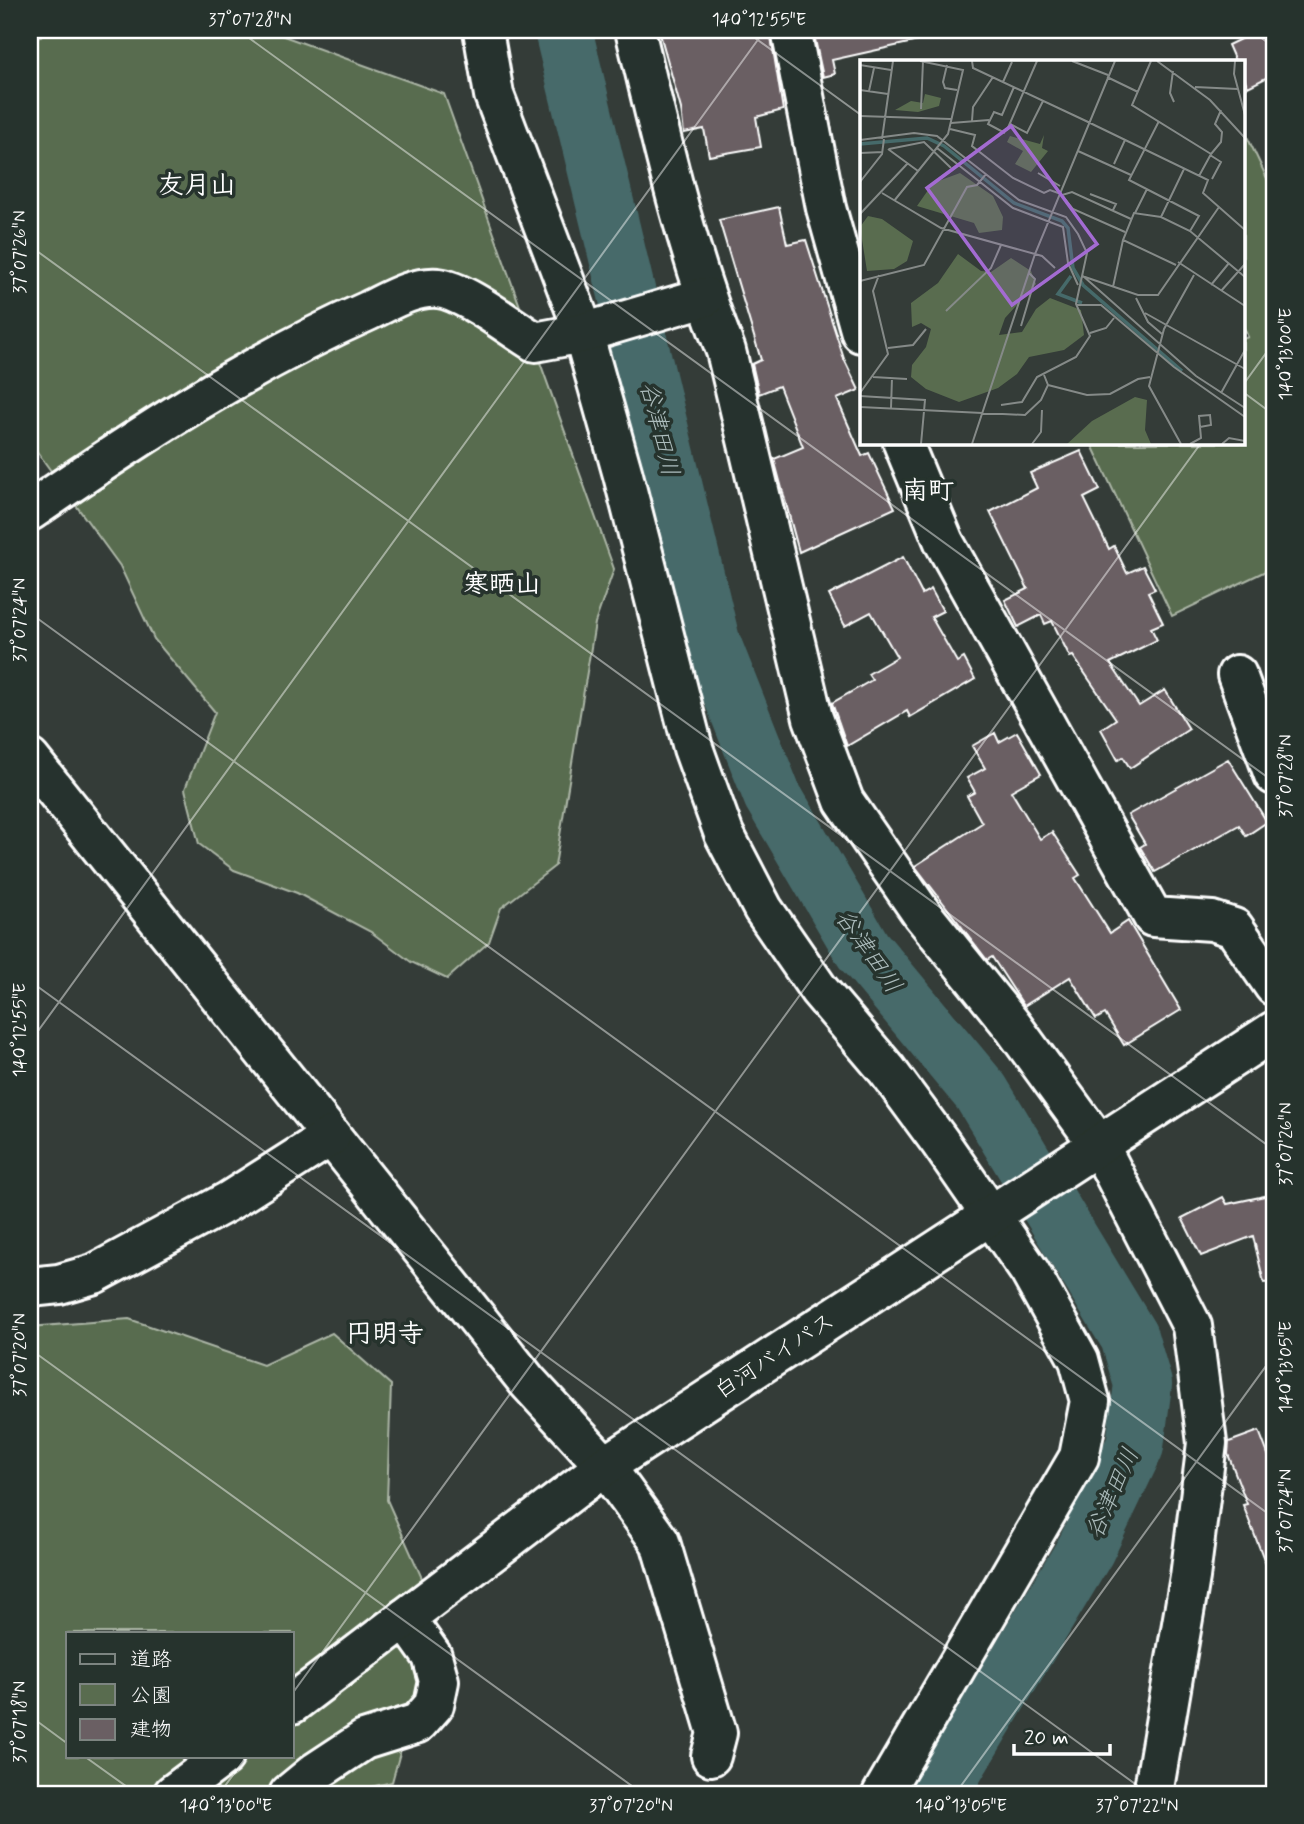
<svg xmlns="http://www.w3.org/2000/svg" width="1304" height="1824" viewBox="0 0 1304 1824" font-family="Mynerve,'Klee One',sans-serif">
  <style>
    .green { fill: #596c4f; stroke: #acb6a7; stroke-width: 2; fill-rule: evenodd }
    .lines { fill: none; stroke-linecap: round; stroke-linejoin: round }
    .river { stroke: #466a6a; stroke-width: 58 }
    .building { fill: #6a5f63; stroke: #fff; stroke-width: 2 }
    .minor-casing { stroke: #fff; stroke-width: 44 }
    .highway-casing { stroke: #fff; stroke-width: 44 }
    .minor { stroke: #26332d; stroke-width: 38 }
    .highway { stroke: #26332d; stroke-width: 38 }
    .ticks { fill: none; stroke: #fff; stroke-width: 2; stroke-opacity: 0.45 }
    .labels { text-anchor: middle; stroke-width: 7; stroke-linejoin: round; paint-order: stroke }
    .street-label { font-size: 23px; fill: #fff; stroke: #26332d }
    .water-label { font-size: 24px; font-style: italic; fill: #acbcbc; stroke: #26332d }
    .quarter-label { font-size: 26px; font-weight: bold; fill: #fff; stroke: #26332d }
    .inset-river { fill: none; stroke: #466a6a; stroke-width: 3.5 }
    .inset-road { fill: none; stroke: #858a88; stroke-width: 2 }
    .view { fill: #a36bd2; fill-opacity: 0.15; stroke: #a36bd2; stroke-width: 3.5 }
    .inset-edge { fill: none; stroke: #fff; stroke-width: 3.5 }
    .neatline { fill: none; stroke: #fff; stroke-width: 2.5 }
    .ticks-label { font-size: 18px; text-anchor: middle; fill: #fff }
  </style>
  <rect width="100%" height="100%" fill="#343c38"/>
  <filter id="ink" filterUnits="userSpaceOnUse"><feTurbulence type="fractalNoise" baseFrequency=".0143" numOctaves="2"/><feDisplacementMap in="SourceGraphic" scale="14" xChannelSelector="R" yChannelSelector="G"/><feConvolveMatrix kernelMatrix="1 2 1 2 8 2 1 2 1" color-interpolation-filters="sRGB"/></filter>
  <g filter="url(#ink)">
    <g class="green">
      <polygon points="49,30 267,30 444,94 614,569 595,623 555,866 501,908 489,942 447,979 411,962 371,932 297,893 234,870 199,844 185,789 215,712 154,639 120,566 30,442 30,44"/>
      <polygon points="1243,128 1274,193 1274,567 1172,616 1091,443 1243,443 1243,339 1248,337 1243,326"/>
      <path d="M129,1319L263,1365L332,1333L391,1385L387,1500L438,1614L392,1782L341,1794H30V1327ZM68,1633H292V1756H68Z"/>
    </g>
    <g class="lines">
      <polyline class="river" points="563,30 711,641 772,795 863,950 981,1092 1129,1337 1143,1384 1135,1446 1086,1549 939,1794"/>
    </g>
    <g class="building">
      <polygon points="659,30 770,30 783,110 756,117 761,147 709,156 704,129 684,133 681,109"/>
      <polygon points="813,30 916,30 918,41 832,60 835,74 823,77"/>
      <polygon points="1259,30 1274,30 1274,74 1248,87 1243,76 1243,61 1235,61 1228,45"/>
      <polygon points="779,207 787,244 806,240 844,359 859,390 837,399 862,456 869,453 895,508 799,552 774,459 803,447 779,386 759,394 752,364 761,360 719,220"/>
      <polygon points="1081,451 1100,490 1084,498 1109,549 1114,546 1127,573 1143,566 1155,589 1148,592 1163,623 1151,628 1157,640 1110,663 1139,706 1165,690 1189,729 1130,768 1123,757 1118,760 1101,729 1116,719 1073,656 1070,657 1052,621 1045,624 1041,615 1018,627 1005,600 1028,589 990,512 1037,488 1030,473"/>
      <polygon points="903,557 922,594 931,589 943,611 931,617 957,662 964,658 975,679 910,717 907,711 847,746 832,703 872,680 868,674 897,657 871,612 845,626 829,595"/>
      <polygon points="1017,732 1041,774 1011,791 1040,839 1052,832 1080,875 1075,878 1110,933 1128,921 1181,1010 1124,1045 1105,1014 1096,1019 1070,977 1024,1006 992,957 987,960 915,866 982,823 967,796 975,792 967,778 985,768 972,746 995,733 999,742"/>
      <polygon points="1228,759 1267,822 1246,836 1239,825 1155,872 1140,847 1145,844 1128,815"/>
      <polygon points="1274,1194 1274,1282 1264,1283 1253,1236 1201,1256 1182,1218 1223,1197 1227,1204"/>
      <polygon points="1259,1431 1274,1470 1272,1580 1243,1505 1247,1504 1228,1454 1229,1442"/>
    </g>
    <g class="lines">
      <defs>
        <g id="minor">
          <polyline points="483,30 494,95 580,322 623,475 693,748 724,834 763,909 819,990 887,1070 940,1142 1030,1272 1079,1360 1090,1401 1079,1457 882,1794"/>
          <path d="M635,30C661,138 685,247 726,351L813,718L844,801L922,914L1011,1024L1099,1145L1192,1326L1207,1443L1190,1577L1153,1794"/>
          <polyline points="791,30 826,208 861,333"/>
          <polyline points="903,443 944,542 1153,917 1212,921 1234,928 1274,986"/>
          <path d="M30,511C138,437 248,364 368,311C389,301 413,286 438,288C465,291 510,327 535,342L583,333L705,297"/>
          <polyline points="1237,675 1274,775"/>
          <polyline points="30,759 527,1381 605,1466 660,1542 717,1733 711,1756"/>
          <polyline points="30,1287 59,1284 94,1274 229,1201 331,1136"/>
          <polyline points="289,1794 317,1771 364,1740 418,1723 434,1705 439,1681 432,1656 405,1618"/>
        </g>
        <g id="highway">
          <polyline points="292,1704 605,1466 1274,1031"/>
          <polyline points="173,1794 224,1756"/>
        </g>
      </defs>
      <use href="#minor" class="minor-casing"/>
      <use href="#highway" class="highway-casing"/>
      <use href="#minor" class="minor"/>
      <use href="#highway" class="highway"/>
    </g>
  </g>
  <path class="ticks" d="M238,30L1274,782M744,30L861,115M1250,30L1274,47M30,246L1274,1150M1243,385L1274,342M1243,392L1274,415M30,613L1274,1518M30,981L1149,1794M30,1042L765,30M30,1349L643,1794M292,1694L1201,443M30,1716L68,1744M84,1756L137,1794M219,1794L247,1756M955,1794L1274,1355"/>
  <g class="labels">
    <g class="street-label">
      <text transform="translate(774 1355) rotate(-33)" y="8">白河バイパス</text>
    </g>
    <g class="water-label">
      <text transform="translate(660 429) rotate(76)" y="8">谷津田川</text>
      <text transform="translate(869 951) rotate(55)" y="8">谷津田川</text>
      <text transform="translate(1112 1493) rotate(-66)" y="8">谷津田川</text>
    </g>
    <g class="quarter-label">
      <text x="197" y="193">友月山</text>
      <text x="928" y="499">南町</text>
      <text x="502" y="592">寒晒山</text>
      <text x="385" y="1342">円明寺</text>
    </g>
  </g>
  <g transform="translate(860 60)">
    <rect width="385" height="385" fill="#343c38"/>
    <path d="M65,34L81,38L79,46L58,52L35,50L51,41L63,43ZM184,75L182,88L188,91L171,112L155,104L163,91L147,82L150,76L180,84ZM100,113L133,136L143,157L142,170L119,173L114,163L57,146L73,123ZM8,156L22,159L53,181L47,201L34,209L7,211L0,167ZM98,194L121,211L131,212L151,198L171,211L176,224L145,258L139,275L162,272L176,249L190,238L221,250L224,275L204,290L169,297L157,314L138,328L99,342L66,329L51,317L52,305L66,287L71,269L61,263L52,267L51,243L78,223ZM275,337L287,340L285,370L291,384H207L232,361Z" fill="#596c4f"/>
    <path class="inset-river" d="M0,84L67,78L84,86L154,143L202,161L208,168L213,208L223,225L322,311M211,216L198,234L222,243"/>
    <path class="inset-road" d="M112,1L113,8L226,61M212,1L248,15M291,1L272,45L351,94L339,116M297,1L350,40L385,78M375,1L374,14L385,55M0,5L31,10M87,5L83,22L85,28L97,30M313,11L310,33L314,42M247,17L278,32M143,22L152,2M335,27L378,29M0,30L28,34M9,31L14,8M61,49L63,1M0,56L91,59M112,61L113,47L133,17M226,61L348,120L343,133L385,170M299,61L269,120L339,156L330,171M91,63L129,60M150,64L167,73L183,41M90,69L115,75L112,86L153,118L184,133L190,130L201,134M147,70L177,1M145,73L128,64L134,52L142,55L154,27M22,79L33,1M0,80L54,73L77,76L159,140L206,157L218,174L227,193L216,244L230,276L216,297L177,317L162,342L141,345M77,88L153,148L203,167L208,203L218,225M28,89L58,111M29,89L64,82L91,108M218,91L271,115M0,93L23,92M351,94L361,82L362,72L355,64L361,50M350,95L361,102L352,119M254,104L265,80M178,113L200,126M0,122L22,94L24,79M22,133L81,168L182,196L195,208M230,134L256,144L253,150M34,141L88,74L103,10L60,1M275,153L287,129M0,154L48,103M301,157L324,109M265,172L213,149L202,135L212,132L271,159M318,202L385,246M316,205L263,180L274,153L301,157L330,171L385,217M222,216L278,235H298L359,147M223,216L336,316L385,348M0,221L64,205L107,127L117,125L126,114M351,225L369,203M253,227L263,180M361,231L385,204M276,238L288,262L302,274M216,245H241L314,307L385,357M86,251L131,208L141,185M285,253L385,309M161,266L175,219L169,213M230,273L246,268L254,258M28,288L53,285L66,269M13,317L47,319M188,325L227,335L250,334L278,319L290,317M0,333L28,294L13,231L19,215M361,333L385,290M0,336L65,340L61,384M0,347L165,355L181,340L188,325L184,315M31,348L32,318M112,384L175,194L255,1M172,384L181,372L182,350M321,384L289,326L304,269L334,215M330,384L341,378L339,356L350,355L351,365L340,367M362,384L369,378L385,381"/>
    <path class="view" d="M151,66L237,184L152,245L67,128Z"/>
    <rect width="385" height="385" class="inset-edge"/>
  </g>
  <rect width="1304" height="1824" fill="none" stroke="#26332d" stroke-width="77"/>
  <rect x="66" y="1632" width="228" height="126" fill="#26332d" stroke="#7d8581" stroke-width="2"/>
  <rect x="80" y="1654" width="35" height="10" fill="#26332d" stroke="#7d8581" stroke-width="2"/>
  <text x="130" y="1666" font-size="21" fill="#ffffff">道路</text>
  <rect x="80" y="1684" width="35" height="21" fill="#596c4f" stroke="#7d8581" stroke-width="2"/>
  <text x="130" y="1702" font-size="21" fill="#ffffff">公園</text>
  <rect x="80" y="1719" width="35" height="21" fill="#6a5f63" stroke="#7d8581" stroke-width="2"/>
  <text x="130" y="1736" font-size="21" fill="#ffffff">建物</text>
  <path d="M1014 1744v10h96v-10" fill="none" stroke="#ffffff" stroke-width="3.5"/>
  <text x="1024" y="1744" font-size="21" fill="#ffffff" stroke="#26332d" stroke-width="5" paint-order="stroke">20 m</text>
  <rect x="38" y="38" width="1228" height="1748" class="neatline"/>
  <g class="ticks-label">
    <text x="250" y="25">37°07'28"N</text>
    <text x="759" y="25">140°12'55"E</text>
    <text transform="translate(19 252) rotate(-90)" y="6">37°07'26"N</text>
    <text transform="translate(1285 354) rotate(-90)" y="6">140°13'00"E</text>
    <text transform="translate(19 620) rotate(-90)" y="6">37°07'24"N</text>
    <text transform="translate(1285 776) rotate(-90)" y="6">37°07'28"N</text>
    <text transform="translate(19 1030) rotate(-90)" y="6">140°12'55"E</text>
    <text transform="translate(1285 1144) rotate(-90)" y="6">37°07'26"N</text>
    <text transform="translate(19 1355) rotate(-90)" y="6">37°07'20"N</text>
    <text transform="translate(1285 1367) rotate(-90)" y="6">140°13'05"E</text>
    <text transform="translate(1285 1511) rotate(-90)" y="6">37°07'24"N</text>
    <text transform="translate(19 1722) rotate(-90)" y="6">37°07'18"N</text>
    <text x="226" y="1811">140°13'00"E</text>
    <text x="631" y="1811">37°07'20"N</text>
    <text x="961" y="1811">140°13'05"E</text>
    <text x="1137" y="1811">37°07'22"N</text>
  </g>
</svg>
